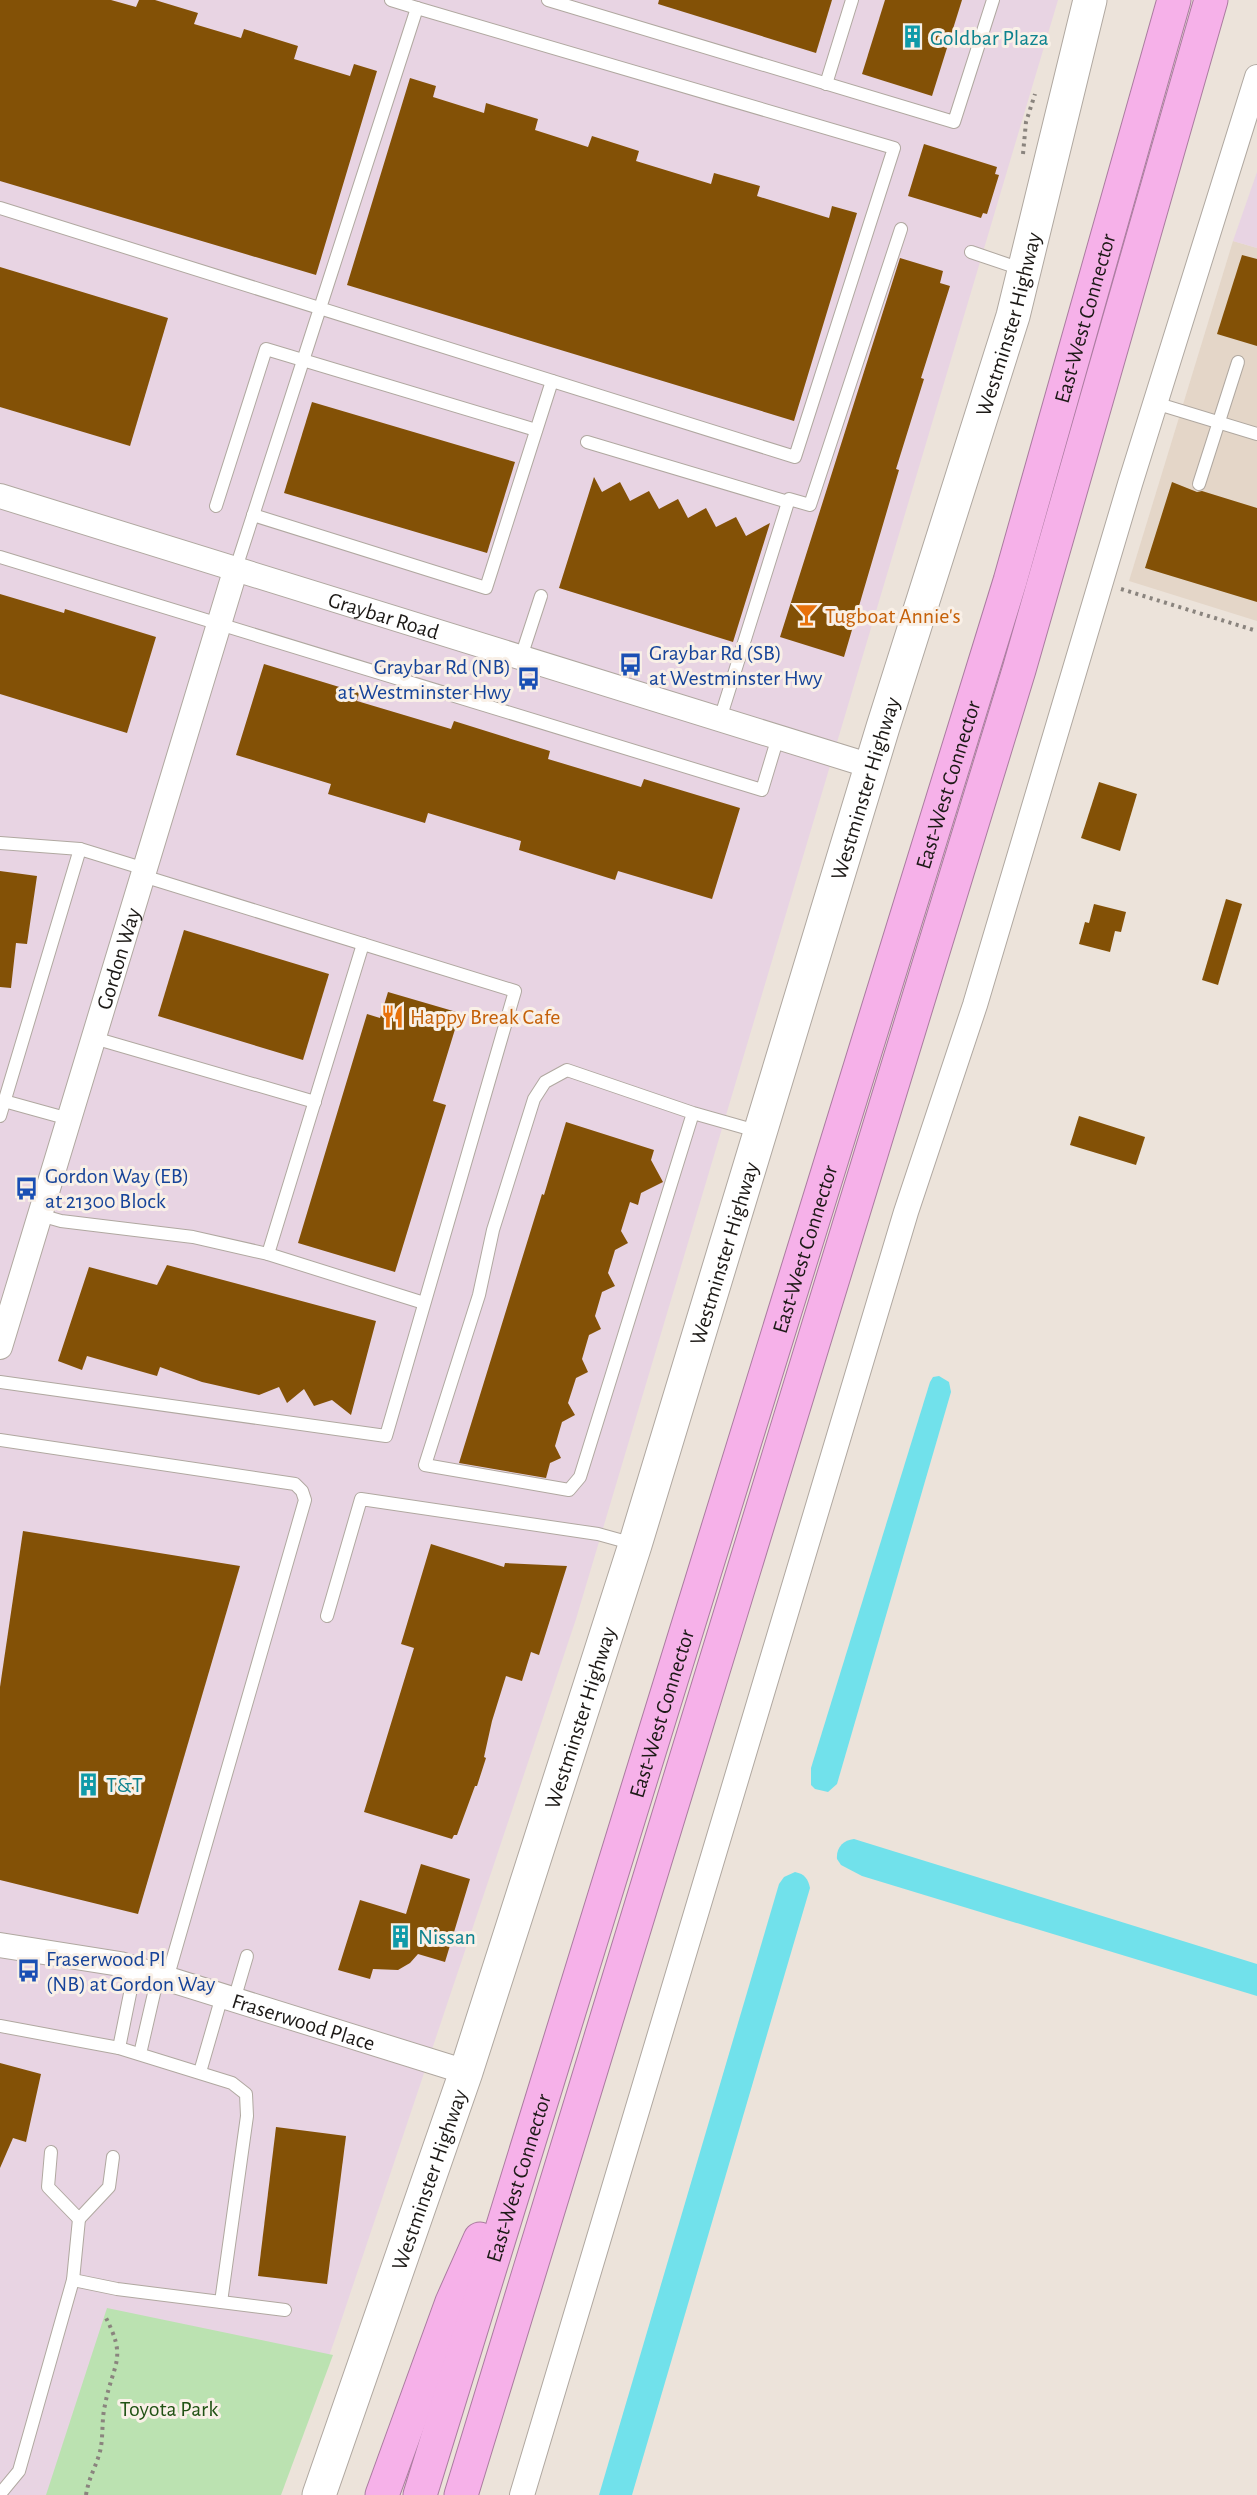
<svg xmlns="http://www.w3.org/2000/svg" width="1257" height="2495" viewBox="0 0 1257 2495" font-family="'Alegreya Sans',sans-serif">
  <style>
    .built { fill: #e4d6c8 }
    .industrial { fill: #e8d4e3 }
    .green { fill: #bbe2b1 }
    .water { fill: #71e1eb }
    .building { fill: #835106 }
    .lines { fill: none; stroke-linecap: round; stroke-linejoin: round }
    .service-casing { stroke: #b0a8a0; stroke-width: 14 }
    .minor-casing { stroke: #b0a8a0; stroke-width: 26 }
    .secondary-casing { stroke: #b0a8a0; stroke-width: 35 }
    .motorway-casing { stroke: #aa7c9f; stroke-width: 35 }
    .path { stroke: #8a847e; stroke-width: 4; stroke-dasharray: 3 4.5; stroke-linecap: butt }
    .service { stroke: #fff; stroke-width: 12 }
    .minor { stroke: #fff; stroke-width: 24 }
    .secondary { stroke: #fff; stroke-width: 33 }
    .motorway { stroke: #f6b1e9; stroke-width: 33 }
    .labels { text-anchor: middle; stroke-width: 6; stroke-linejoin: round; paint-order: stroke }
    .culture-label { font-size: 22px; fill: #0d838f; stroke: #f9f0e7; text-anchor: start }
    .street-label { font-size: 22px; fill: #1c1916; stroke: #f9f0e7 }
    .food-label { font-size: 22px; fill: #c56008; stroke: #f9f0e7; text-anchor: start }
    .transit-label { font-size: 22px; fill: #164399; stroke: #f9f0e7; text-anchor: start }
    .park-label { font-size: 22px; fill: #215214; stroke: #f9f0e7 }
  </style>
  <rect width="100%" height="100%" fill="#ece3da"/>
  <polygon class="built" points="1233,241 1257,248 1257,621 1129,581"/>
  <g class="industrial">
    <polygon points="0,0 1058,0 576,1619 335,2339 279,2495 0,2495"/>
    <polygon points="1257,172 1257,248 1233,241"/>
  </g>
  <polygon class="green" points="107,2308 333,2355 281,2495 46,2495"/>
  <g class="water">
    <polygon points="939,1376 949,1382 951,1392 837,1784 828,1792 815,1789 811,1785 811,1768 930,1382 933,1377"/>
    <path d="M854,1839L1257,1964V1996L862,1876L841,1865L837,1859C836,1848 843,1840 854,1839Z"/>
    <path d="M795,1872C805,1874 808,1879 810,1888L632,2495H599L779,1884L784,1877Z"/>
  </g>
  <g class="building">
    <polygon points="0,0 111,0 136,7 139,0 155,0 198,13 194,24 241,38 244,29 298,46 294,59 350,76 354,64 377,71 316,275 0,181"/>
    <polygon points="659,0 832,0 816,53 658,4"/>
    <polygon points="885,0 962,0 932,96 862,74"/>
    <polygon points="410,78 436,86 433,97 484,113 486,103 538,119 535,130 588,147 592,136 639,151 636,161 711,184 714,173 760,186 757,196 829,218 832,206 857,213 794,421 347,285"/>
    <polygon points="924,144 997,167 995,174 999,175 987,214 983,213 981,218 908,196"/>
    <polygon points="1242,255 1257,259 1257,346 1217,334"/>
    <polygon points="900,258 943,271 940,283 950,286 921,378 924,379 896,469 899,470 844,657 780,637"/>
    <polygon points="0,267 168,318 130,446 0,407"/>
    <polygon points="312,402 515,462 487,553 284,493"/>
    <polygon points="594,477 602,492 620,482 630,501 649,491 659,509 678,499 688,518 706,508 716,527 736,517 746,536 770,523 733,642 559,588"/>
    <polygon points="1172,482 1197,492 1202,491 1257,508 1257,602 1145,568"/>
    <polygon points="0,594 64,613 65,609 156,637 127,733 0,694"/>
    <polygon points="264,664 359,693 357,701 451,729 454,721 550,751 548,759 641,787 644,779 740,808 712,899 618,871 615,880 519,850 521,841 428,813 425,823 328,794 331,784 236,755"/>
    <polygon points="1099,782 1137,794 1120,851 1081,838"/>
    <polygon points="0,871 37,876 27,944 16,943 11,988 0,987"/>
    <polygon points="1226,899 1242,904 1218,985 1202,980"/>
    <polygon points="1094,904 1126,912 1121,932 1115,931 1110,952 1079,944 1085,922 1089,923"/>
    <polygon points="184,930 329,974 303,1060 158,1016"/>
    <polygon points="388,992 460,1013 433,1101 446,1105 395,1272 298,1243 367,1014 380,1018"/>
    <polygon points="1079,1116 1145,1137 1136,1165 1070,1145"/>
    <polygon points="566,1122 654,1150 651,1160 663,1182 641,1193 638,1205 630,1202 621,1231 628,1243 615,1250 608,1273 615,1286 602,1292 595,1316 601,1329 589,1335 582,1359 588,1372 576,1378 568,1403 575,1415 562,1422 555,1446 561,1458 550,1463 546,1478 459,1463 542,1194 544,1195"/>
    <polygon points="167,1265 376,1321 351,1415 332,1400 314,1406 304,1389 287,1403 279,1387 259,1395 202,1382 160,1367 157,1376 87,1356 82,1370 58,1361 89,1267 157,1285"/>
    <polygon points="23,1531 240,1566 138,1914 0,1880 0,1687"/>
    <polygon points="431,1544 504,1567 505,1563 567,1566 539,1655 531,1652 522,1681 506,1676 492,1721 484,1757 486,1758 477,1786 475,1786 457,1835 454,1835 452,1839 364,1812 414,1648 401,1644"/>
    <polygon points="421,1864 470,1879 445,1962 418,1954 410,1963 398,1970 373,1969 370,1979 338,1970 360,1900 406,1914"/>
    <polygon points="0,2063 41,2074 26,2142 13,2138 0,2168"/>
    <polygon points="276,2127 346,2136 327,2284 258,2276"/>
  </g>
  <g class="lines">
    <defs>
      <g id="service">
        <polyline points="391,0 417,8"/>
        <polyline points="548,0 954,122 993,0"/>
        <polyline points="826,84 852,0"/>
        <path d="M0,208L795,457L894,148L417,8C357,195 296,381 236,568"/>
        <polyline points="971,252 1024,270"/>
        <polyline points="1155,403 1257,434"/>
        <polyline points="587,442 788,502"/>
        <polyline points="1199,484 1238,362"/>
        <polyline points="216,506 266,349 536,430"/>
        <polyline points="253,515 486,588 552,381"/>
        <polyline points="0,557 762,790 778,737"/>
        <polyline points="521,657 541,596"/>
        <polyline points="720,719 789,499 810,505 901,229"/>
        <polyline points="0,843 80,849 145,869"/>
        <polyline points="94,1038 315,1102"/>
        <polyline points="4,1101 69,1119"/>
        <polyline points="693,1113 580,1477 569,1490 425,1465 479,1295 493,1230 534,1099 545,1082 567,1070 693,1113 760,1132"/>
        <polyline points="0,1116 80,849"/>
        <polyline points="40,1215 61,1221 193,1237 268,1254 424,1303"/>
        <polyline points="268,1254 363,944"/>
        <polyline points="0,1382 386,1436 515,991 143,876"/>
        <polyline points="0,1440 295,1484 302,1491 305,1500 167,1979"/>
        <polyline points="327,1616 361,1499 598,1534 634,1544"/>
        <polyline points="234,2000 247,1956"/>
        <polyline points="0,2026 119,2048 232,2083 246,2094 247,2116 221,2302"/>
        <polyline points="119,2048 135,1969"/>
        <polyline points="140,2054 158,1976"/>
        <polyline points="200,2072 222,1996"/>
        <polyline points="51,2152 48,2187 79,2219 109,2187 113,2157"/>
        <polyline points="73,2280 117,2289 285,2310"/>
        <polyline points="0,2494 19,2471 73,2280 79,2219"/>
      </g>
      <g id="minor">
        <path id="s1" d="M0,496L871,766"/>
        <path id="s2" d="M0,1347L236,568"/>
        <path id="s3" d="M0,1945L120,1964L466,2072"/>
        <polyline points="522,2495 906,1212 975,1005 1130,484 1257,77"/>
      </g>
      <g id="secondary">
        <path id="s4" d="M319,2495L466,2072L635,1545L883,727L1013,316L1090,0"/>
      </g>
      <g id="motorway">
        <polyline points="382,2495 452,2302 480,2239"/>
        <path id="s5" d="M420,2495L1010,581L1174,0"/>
        <polyline points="461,2495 1019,670 1211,0"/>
      </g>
    </defs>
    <use href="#service" class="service-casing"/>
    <use href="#minor" class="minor-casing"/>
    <use href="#secondary" class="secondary-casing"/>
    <use href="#motorway" class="motorway-casing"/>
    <g class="path">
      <polyline points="1023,154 1026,122 1035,94"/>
      <polyline points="1121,589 1257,631"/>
      <path d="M86,2495C89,2477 94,2471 99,2455C104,2440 101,2421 105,2405C113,2362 128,2360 105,2316"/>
    </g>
    <use href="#service" class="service"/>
    <use href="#minor" class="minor"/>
    <use href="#secondary" class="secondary"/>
    <use href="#motorway" class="motorway"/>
  </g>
  <defs>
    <symbol id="building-bare" viewBox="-9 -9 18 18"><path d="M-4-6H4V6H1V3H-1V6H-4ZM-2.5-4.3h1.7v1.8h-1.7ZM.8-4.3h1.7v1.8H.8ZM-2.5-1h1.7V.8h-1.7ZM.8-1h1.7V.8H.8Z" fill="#0f9aa8" stroke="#f9f0e7" stroke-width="2.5" paint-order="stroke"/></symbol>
    <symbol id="bar-bare" viewBox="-9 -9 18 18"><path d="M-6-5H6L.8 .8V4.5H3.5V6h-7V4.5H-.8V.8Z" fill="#e8710a" stroke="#f9f0e7" stroke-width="2.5" paint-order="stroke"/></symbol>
    <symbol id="bus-bare" viewBox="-9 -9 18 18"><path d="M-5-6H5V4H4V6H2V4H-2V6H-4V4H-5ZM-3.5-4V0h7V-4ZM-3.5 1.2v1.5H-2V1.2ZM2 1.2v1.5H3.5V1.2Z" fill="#1a4fb4" stroke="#f9f0e7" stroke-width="2.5" paint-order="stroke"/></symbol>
    <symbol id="restaurant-bare" viewBox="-9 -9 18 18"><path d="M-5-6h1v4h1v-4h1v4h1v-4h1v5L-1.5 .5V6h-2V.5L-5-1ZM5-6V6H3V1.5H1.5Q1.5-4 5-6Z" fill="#e8710a" stroke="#f9f0e7" stroke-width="2.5" paint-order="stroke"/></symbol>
  </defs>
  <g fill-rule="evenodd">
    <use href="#building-bare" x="896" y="20" width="33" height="33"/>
    <use href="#bar-bare" x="790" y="598" width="33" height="33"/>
    <use href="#bus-bare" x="614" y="648" width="33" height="33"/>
    <use href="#bus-bare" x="512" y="662" width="33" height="33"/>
    <use href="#restaurant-bare" x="376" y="1000" width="33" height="33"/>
    <use href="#bus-bare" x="10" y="1172" width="33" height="33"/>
    <use href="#building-bare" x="72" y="1768" width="33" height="33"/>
    <use href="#building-bare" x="384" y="1920" width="33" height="33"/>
    <use href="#bus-bare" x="12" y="1954" width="33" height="33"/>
  </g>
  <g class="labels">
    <g class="culture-label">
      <text x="930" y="45">Goldbar Plaza</text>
      <text x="106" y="1792">T&amp;T</text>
      <text x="418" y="1944">Nissan</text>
    </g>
    <g class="street-label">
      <text dy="8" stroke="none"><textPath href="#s5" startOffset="2276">East-West Connector</textPath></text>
      <text dy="8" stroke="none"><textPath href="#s4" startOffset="2278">Westminster Highway</textPath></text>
      <text dy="8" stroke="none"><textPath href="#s1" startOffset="402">Graybar Road</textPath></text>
      <text dy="8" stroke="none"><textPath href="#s5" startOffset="1790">East-West Connector</textPath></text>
      <text dy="8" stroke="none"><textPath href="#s4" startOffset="1792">Westminster Highway</textPath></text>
      <text dy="8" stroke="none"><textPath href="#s2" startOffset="406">Gordon Way</textPath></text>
      <text dy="8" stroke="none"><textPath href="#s5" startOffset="1304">East-West Connector</textPath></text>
      <text dy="8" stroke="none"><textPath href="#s4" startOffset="1306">Westminster Highway</textPath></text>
      <text dy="8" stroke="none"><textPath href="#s5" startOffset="818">East-West Connector</textPath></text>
      <text dy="8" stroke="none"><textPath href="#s4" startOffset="820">Westminster Highway</textPath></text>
      <text dy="8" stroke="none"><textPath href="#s3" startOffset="314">Fraserwood Place</textPath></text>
      <text dy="8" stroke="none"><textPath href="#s5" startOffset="332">East-West Connector</textPath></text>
      <text dy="8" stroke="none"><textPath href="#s4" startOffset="334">Westminster Highway</textPath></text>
    </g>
    <g class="food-label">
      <text x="825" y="623">Tugboat Annie's</text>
      <text x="410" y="1024">Happy Break Cafe</text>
    </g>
    <g class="transit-label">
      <text x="649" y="660">Graybar Rd (SB)<tspan x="649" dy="25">at Westminster Hwy</tspan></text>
      <text x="511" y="674" text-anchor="end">Graybar Rd (NB)<tspan x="511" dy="25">at Westminster Hwy</tspan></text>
      <text x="45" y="1183">Gordon Way (EB)<tspan x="45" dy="25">at 21300 Block</tspan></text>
      <text x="46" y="1966">Fraserwood Pl<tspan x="46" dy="25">(NB) at Gordon Way</tspan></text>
    </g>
    <g class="park-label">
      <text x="169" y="2416">Toyota Park</text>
    </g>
  </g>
</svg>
